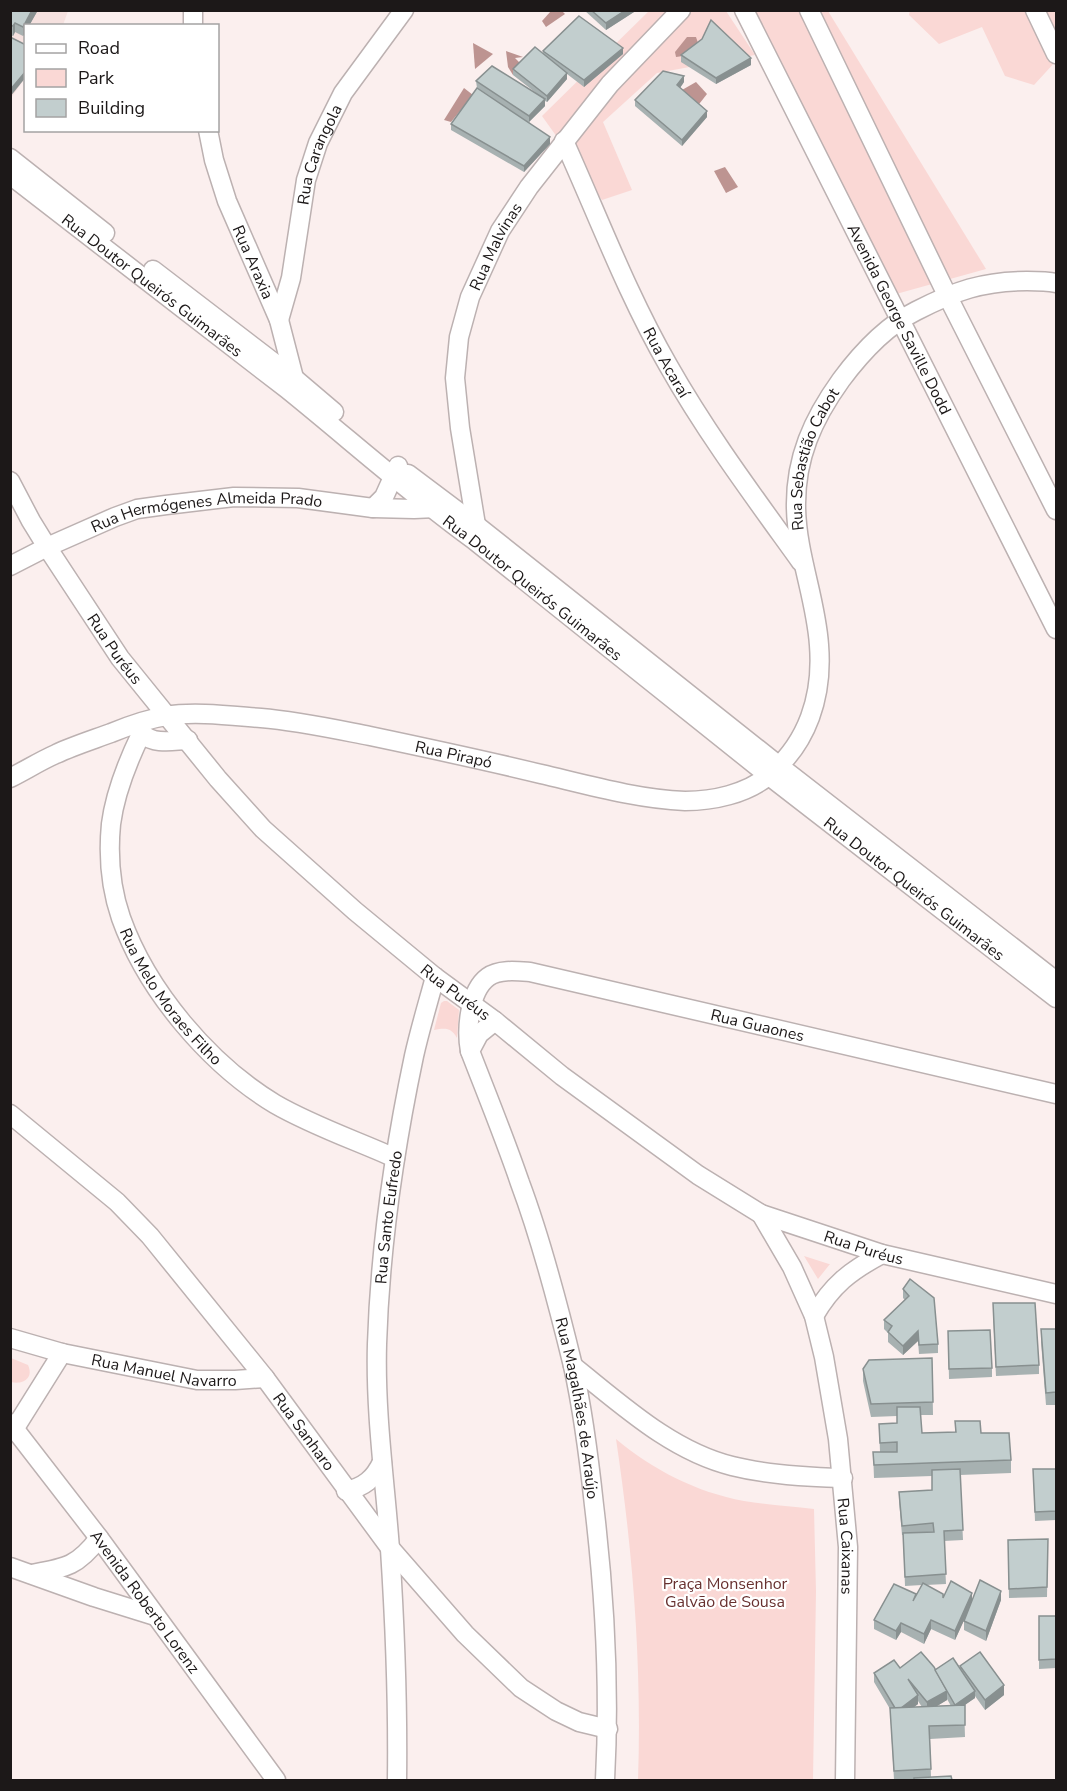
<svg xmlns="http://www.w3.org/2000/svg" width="1067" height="1791" viewBox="0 0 1067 1791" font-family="'Nunito Sans',sans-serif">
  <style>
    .built { fill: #f5e1df }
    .green { fill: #fad8d5 }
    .water { fill: #bd9491 }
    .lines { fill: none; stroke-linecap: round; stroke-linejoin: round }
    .street-casing { stroke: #bcb1b1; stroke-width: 21 }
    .street { stroke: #fff; stroke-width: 18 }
    .wall { fill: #a7b1b1; fill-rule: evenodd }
    .shaded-wall { fill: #889090 }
    .building { fill: #c2cece; stroke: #889090; stroke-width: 1.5 }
    .labels { text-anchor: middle; stroke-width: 4.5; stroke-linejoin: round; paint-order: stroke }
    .street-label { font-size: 16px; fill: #1c1818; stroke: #fff }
    .park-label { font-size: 16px; fill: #67302f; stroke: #fff }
  </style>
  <rect width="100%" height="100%" fill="#fbefee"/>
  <polygon class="built" points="11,11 68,11 63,25 26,26 25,78 11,98"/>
  <g class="green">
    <polygon points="910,10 1055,11 1056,14 1056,61 1034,85 1005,76 982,27 939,44 909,15"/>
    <polygon points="649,11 726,11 755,55 657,73 603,122 632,190 602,200 542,116"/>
    <polygon points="752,11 828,11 986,269 889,296"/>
    <path d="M444,1001H447L459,1010L457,1038C451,1027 445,1028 434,1030L441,1003Z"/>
    <polygon points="804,1256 829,1264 830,1264 818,1279"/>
    <path d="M11,1358L28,1365C34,1378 23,1385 11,1382Z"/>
    <path d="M616,1439C653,1470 696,1492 744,1501C767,1505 790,1506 814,1509L816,1591L813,1780H638C642,1666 633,1552 616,1439Z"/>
  </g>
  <g class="water">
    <polygon points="551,11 562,11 565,14 546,27 542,21"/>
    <polygon points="687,37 696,37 698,43 683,56 676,57 675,52"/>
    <polygon points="473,43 493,54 475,69"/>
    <polygon points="506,51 523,57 515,58 520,63 513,75 508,67"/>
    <polygon points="696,82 707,94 696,108 682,90"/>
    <polygon points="464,88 473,95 451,122 444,120"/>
    <polygon points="725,167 738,187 726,193 714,171"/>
  </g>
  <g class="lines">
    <defs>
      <g id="street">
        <polyline points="193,10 193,26"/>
        <path id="s1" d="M744,10L1056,629"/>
        <polyline points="809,10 947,295 1056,510"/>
        <polyline points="1035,10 1056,54"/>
        <path id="s2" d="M208,130L214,160L227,201L279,320L294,378L293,381"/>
        <path id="s3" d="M564,141C598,216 627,294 668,365C707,434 755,498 801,562"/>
        <polyline points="10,158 105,233"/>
        <path id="s4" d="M10,175C102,247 195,317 287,389C349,439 409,493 474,540L768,775L1056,998"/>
        <polyline points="153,270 294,378 334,412"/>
        <path id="s5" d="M279,320L291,278L306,180L318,143L343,93L404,10"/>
        <polyline points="408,474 476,525 778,765 1056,981"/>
        <path id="s6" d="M10,481L31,521L47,547L120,658L218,779L263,829L355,911L435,977L495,1021L562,1076L698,1175L761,1214L882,1254L1056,1294"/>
        <polyline points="373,508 384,497 398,466"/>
        <path id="s7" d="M475,531L476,525L460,428L455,378L459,337L470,297L500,231L529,187L610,84L681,10"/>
        <path id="s8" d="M10,566L47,547L115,517L137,509L166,505L234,497L298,498L373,508L414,509L436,508"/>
        <path d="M135,726C149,746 166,741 188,740"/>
        <path id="s9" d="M141,734C127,763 115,793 111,824C108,855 111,889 121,918C147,991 209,1064 275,1104C313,1126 355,1140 395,1158"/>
        <path id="s10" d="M10,778C26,770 40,761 56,754C73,746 92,740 111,733C128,726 147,719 166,716C194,711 234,716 261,718C298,721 334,729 370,736C427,748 484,760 541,774C588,785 637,799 685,801C713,801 746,794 768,776C808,743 823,696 819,645C816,599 797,555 796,508C795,458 813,419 841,380C861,353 886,326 916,311C955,291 983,281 1027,281C1037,281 1047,281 1056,283"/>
        <path id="s11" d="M495,1021L479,1034L470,1051C487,1095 505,1139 520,1183C542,1242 558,1304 573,1366C583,1411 589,1458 594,1505C605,1597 610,1688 605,1780"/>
        <path id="s12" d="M470,1051C466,1030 469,991 488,977C499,969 517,971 530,972L1056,1094"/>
        <path id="s13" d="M10,1114L117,1202L150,1236L265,1378L390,1548L465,1634L521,1688L556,1711L579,1722L608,1729"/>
        <path id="s14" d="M761,1214L792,1267L814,1316L824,1357L838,1439L848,1547L845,1780"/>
        <path d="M814,1316C832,1285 850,1271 882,1254"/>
        <path id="s15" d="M10,1338L62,1353L197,1380H235L265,1378"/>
        <path d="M573,1366C621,1404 671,1451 732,1466C768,1475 806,1477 843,1478"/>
        <path id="s16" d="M10,1423L99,1538L276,1780"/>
        <polyline points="15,1428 62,1353"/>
        <path d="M346,1491C364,1487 374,1479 382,1462"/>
        <polyline points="10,1567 94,1597 155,1616"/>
        <path d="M31,1574C65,1568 77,1567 99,1538"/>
        <path id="s17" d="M397,1780C398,1703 395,1626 390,1549C385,1481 375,1413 377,1344C380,1248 394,1151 414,1056C420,1029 428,1003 435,977"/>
      </g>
    </defs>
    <use href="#street" class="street-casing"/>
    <use href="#street" class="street"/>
  </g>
  <g class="wall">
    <polygon points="10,10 38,10 23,36 15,32 13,36 10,35"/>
    <polygon points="584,10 634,10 634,12 606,30"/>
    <polygon points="543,51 623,54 584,87 567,74 567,79 547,102 545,101 545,106 529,122 550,144 524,172 451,130 451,124 477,88 476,81 536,93 513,75 513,69 543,54"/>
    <polygon points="681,55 751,65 716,84 681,62"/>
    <polygon points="684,82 680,88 707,117 682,146 635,106 635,100"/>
    <polygon points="910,1279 938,1344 938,1353 919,1354 918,1341 903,1355 888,1342 888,1333 884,1329 884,1320 905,1300 903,1298 903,1289"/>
    <polygon points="993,1313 1039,1365 1039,1374 996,1376"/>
    <polygon points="1041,1329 1056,1329 1056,1405 1046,1405 1041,1342"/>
    <polygon points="948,1331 992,1368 992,1377 949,1379"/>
    <polygon points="932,1358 933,1415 920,1415 922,1433 955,1432 955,1421 981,1433 1011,1460 1011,1473 960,1475 963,1540 944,1541 946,1584 926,1585 943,1597 972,1601 1001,1600 986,1641 964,1630 964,1621 967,1613 955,1640 931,1629 924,1644 901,1632 896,1640 874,1629 874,1620 916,1597 922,1585 905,1586 903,1535 902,1535 899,1501 899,1492 932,1490 932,1476 874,1478 873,1452 880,1452 879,1424 897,1423 897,1416 871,1417 863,1381 863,1369"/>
    <polygon points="1033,1469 1056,1469 1056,1520 1035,1521"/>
    <polygon points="1048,1539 1047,1597 1009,1598 1008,1540"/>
    <polygon points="1039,1616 1056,1616 1056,1668 1039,1669"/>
    <path d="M960,1666L1004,1695L985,1710L975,1696V1698L964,1705L965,1737L930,1739L931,1777L952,1780H894L890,1709L874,1682V1673L900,1668L935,1670L960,1669ZM947,1699L951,1706H937L947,1700ZM918,1701L922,1707H914L918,1704Z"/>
  </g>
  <g class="shaded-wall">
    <polygon points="32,10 38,10 29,26 26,26 26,32 23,36 23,27"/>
    <polygon points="626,10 634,10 634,12 606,30 606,23"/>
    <polygon points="15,23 15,32 13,36 13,26"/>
    <polygon points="623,48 623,54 584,87 584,80"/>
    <polygon points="751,58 751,65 716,84 716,78"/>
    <polygon points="26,71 26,77 10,97 10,90"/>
    <polygon points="567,73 567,79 547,102 547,96"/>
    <polygon points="684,76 684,82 677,92 677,85"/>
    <polygon points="545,99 545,106 529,122 529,116"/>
    <polygon points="707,111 707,117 682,146 682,140"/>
    <polygon points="550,137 550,144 524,172 524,166"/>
    <polygon points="918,1331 918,1341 903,1355 903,1346"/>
    <polygon points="1001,1591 1001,1600 986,1641 986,1631"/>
    <polygon points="972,1593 972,1603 955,1640 955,1631"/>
    <polygon points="931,1620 931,1629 924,1644 924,1634"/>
    <polygon points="901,1623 901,1632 896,1640 896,1631"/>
    <polygon points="1004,1685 1004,1695 985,1710 985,1700"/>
    <polygon points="947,1691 947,1700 927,1712 927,1702"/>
    <polygon points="975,1691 975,1698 955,1712 955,1705"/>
    <polygon points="918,1695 918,1704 897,1720 897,1711"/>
  </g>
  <g class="building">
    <polygon points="10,10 32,10 23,27 15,23 13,26 10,25"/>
    <polygon points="591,10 626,10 606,23"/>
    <polygon points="579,16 623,48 584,80 543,51"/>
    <polygon points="711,20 751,58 716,78 681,55 702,39"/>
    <polygon points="10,37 26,45 26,71 10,90"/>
    <polygon points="535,47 567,73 547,96 513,69"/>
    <polygon points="492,66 545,99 529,116 476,81"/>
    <polygon points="663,71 684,76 677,85 707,111 682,140 635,100"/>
    <polygon points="477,88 550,137 524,166 451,124"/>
    <polygon points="910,1279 934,1298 938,1344 919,1345 918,1331 903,1346 888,1332 892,1326 884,1320 909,1296 903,1289"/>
    <polygon points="993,1303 1035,1303 1039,1365 996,1367"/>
    <polygon points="1041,1329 1056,1329 1056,1392 1046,1393"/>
    <polygon points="990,1330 992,1368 949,1369 948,1331"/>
    <polygon points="932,1358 933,1402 871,1404 863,1369 869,1360"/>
    <polygon points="897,1407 920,1407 922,1433 956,1432 955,1421 980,1421 981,1433 1009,1433 1011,1460 874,1465 873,1452 897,1452 897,1442 880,1443 879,1424 897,1423"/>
    <polygon points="960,1469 963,1530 944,1531 946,1574 905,1577 903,1533 934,1532 933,1523 902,1526 899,1492 932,1490 932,1470"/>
    <polygon points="1033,1469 1056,1469 1056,1511 1035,1512"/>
    <polygon points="1048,1539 1047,1587 1009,1589 1008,1540"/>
    <polygon points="980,1580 1001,1591 986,1631 964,1621"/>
    <polygon points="951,1581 972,1593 955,1631 931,1620 924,1634 901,1623 896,1631 874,1620 894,1584 916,1594 913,1601 923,1583 943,1594 943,1598"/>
    <polygon points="1039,1616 1056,1616 1056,1659 1039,1660"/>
    <polygon points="921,1652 934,1667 947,1691 927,1702 908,1679 918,1695 901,1708 895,1708 874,1673 894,1660 900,1668"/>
    <polygon points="980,1652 1004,1685 985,1700 960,1666"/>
    <polygon points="953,1658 975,1691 955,1705 935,1670"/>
    <polygon points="965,1705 965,1725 929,1726 931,1769 894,1771 890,1708"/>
    <polygon points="951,1776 952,1780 914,1780 914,1778"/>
  </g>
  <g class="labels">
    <g class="street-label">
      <text dy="6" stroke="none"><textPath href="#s5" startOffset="171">Rua Carangola</textPath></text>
      <text dy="6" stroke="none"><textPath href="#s7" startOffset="294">Rua Malvinas</textPath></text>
      <text dy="6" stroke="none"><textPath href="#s2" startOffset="140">Rua Araxia</textPath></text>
      <text dy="6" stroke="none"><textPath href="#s4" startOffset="180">Rua Doutor Queirós Guimarães</textPath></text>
      <text dy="6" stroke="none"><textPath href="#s1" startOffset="346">Avenida George Saville Dodd</textPath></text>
      <text dy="6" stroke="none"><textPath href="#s3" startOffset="244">Rua Acaraí</textPath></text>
      <text dy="6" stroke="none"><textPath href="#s10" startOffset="1122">Rua Sebastião Cabot</textPath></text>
      <text dy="6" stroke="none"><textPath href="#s8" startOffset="208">Rua Hermógenes Almeida Prado</textPath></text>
      <text dy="6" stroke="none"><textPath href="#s4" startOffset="666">Rua Doutor Queirós Guimarães</textPath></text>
      <text dy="6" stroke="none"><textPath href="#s6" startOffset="198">Rua Puréus</textPath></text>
      <text dy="6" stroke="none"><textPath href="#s10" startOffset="460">Rua Pirapó</textPath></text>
      <text dy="6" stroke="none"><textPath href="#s4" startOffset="1152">Rua Doutor Queirós Guimarães</textPath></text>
      <text dy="6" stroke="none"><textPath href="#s6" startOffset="684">Rua Puréus</textPath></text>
      <text dy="6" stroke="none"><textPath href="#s9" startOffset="284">Rua Melo Moraes Filho</textPath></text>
      <text dy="6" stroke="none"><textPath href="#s12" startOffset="356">Rua Guaones</textPath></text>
      <text dy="6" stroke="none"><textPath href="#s17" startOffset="564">Rua Santo Eufredo</textPath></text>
      <text dy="6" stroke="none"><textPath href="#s6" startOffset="1170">Rua Puréus</textPath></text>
      <text dy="6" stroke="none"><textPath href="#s15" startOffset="158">Rua Manuel Navarro</textPath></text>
      <text dy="6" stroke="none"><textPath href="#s11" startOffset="414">Rua Magalhães de Araújo</textPath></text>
      <text dy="6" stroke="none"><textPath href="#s13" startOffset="435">Rua Sanharo</textPath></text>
      <text dy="6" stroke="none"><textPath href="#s14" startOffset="348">Rua Caixanas</textPath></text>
      <text dy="6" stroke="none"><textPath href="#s16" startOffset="224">Avenida Roberto Lorenz</textPath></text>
    </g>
    <g class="park-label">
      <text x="725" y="1589">Praça Monsenhor<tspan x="725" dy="18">Galvão de Sousa</tspan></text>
    </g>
  </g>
  <rect width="1067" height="1791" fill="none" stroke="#1c1818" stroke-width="24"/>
  <rect x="24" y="24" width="195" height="108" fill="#ffffff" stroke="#a4a3a3" stroke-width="1.5"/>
  <rect x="36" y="44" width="30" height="9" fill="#ffffff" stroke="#a4a3a3" stroke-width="1.5"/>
  <text x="78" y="54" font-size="18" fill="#1c1818">Road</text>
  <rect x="36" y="69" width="30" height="18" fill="#fad8d5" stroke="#a4a3a3" stroke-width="1.5"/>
  <text x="78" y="84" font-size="18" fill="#1c1818">Park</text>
  <rect x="36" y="99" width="30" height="18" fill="#c2cece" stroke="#a4a3a3" stroke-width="1.5"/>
  <text x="78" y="114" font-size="18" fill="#1c1818">Building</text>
</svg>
